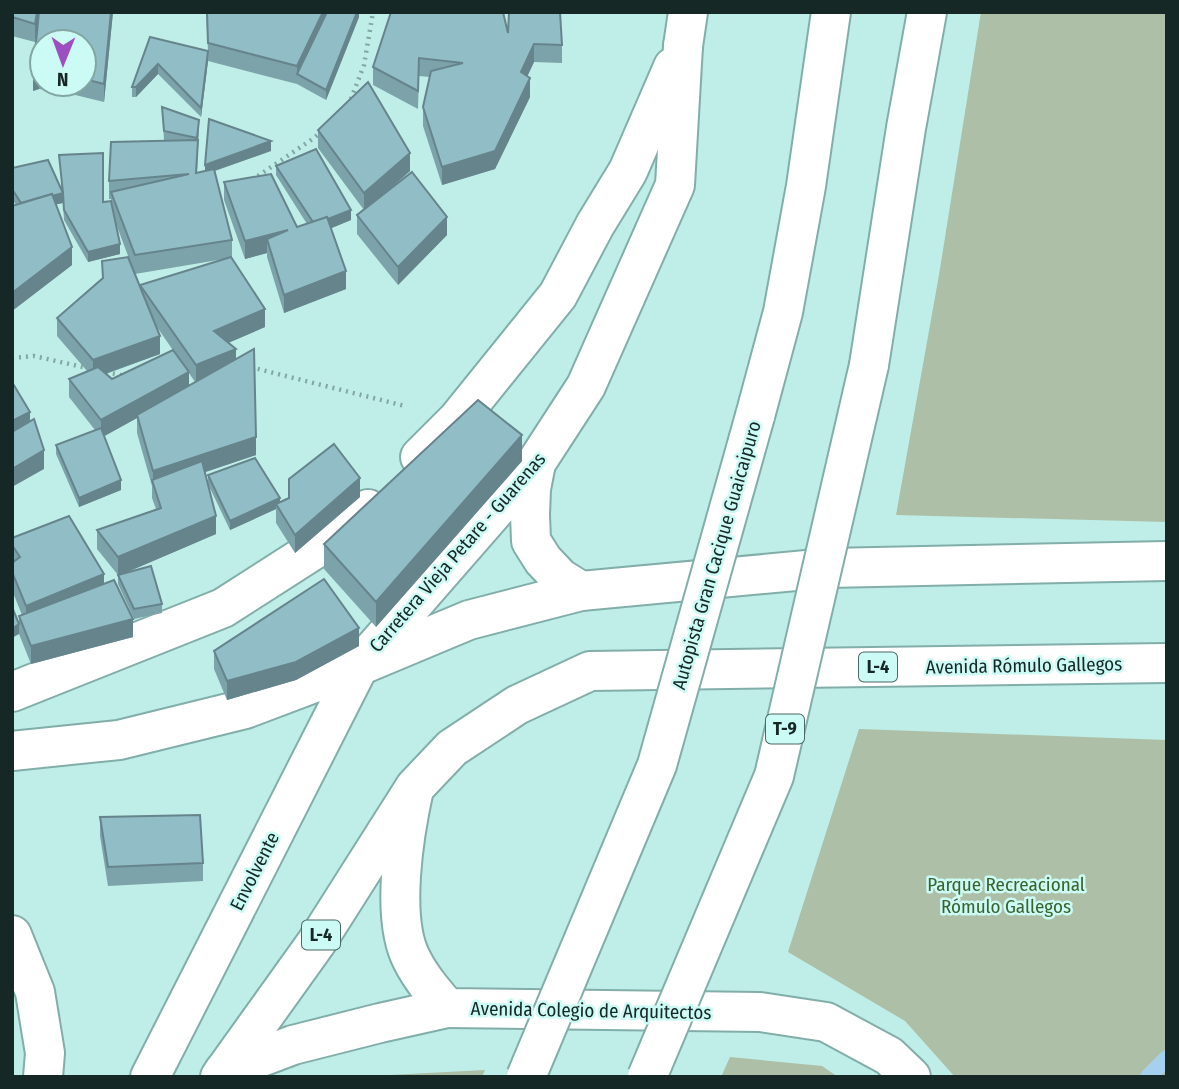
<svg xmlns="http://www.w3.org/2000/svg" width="1179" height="1089" viewBox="0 0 1179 1089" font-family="'Fira Sans Condensed',sans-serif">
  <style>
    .green { fill: #adbfa6 }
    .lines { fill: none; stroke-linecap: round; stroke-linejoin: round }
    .stream { stroke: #a6d1ee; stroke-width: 16 }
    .street-casing { stroke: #82aea9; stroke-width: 42 }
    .secondary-casing { stroke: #82aea9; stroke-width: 42 }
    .primary-casing { stroke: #82aea9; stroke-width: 42 }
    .highway-casing { stroke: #82aea9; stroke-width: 42 }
    .path { stroke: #82a6a2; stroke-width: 4.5; stroke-dasharray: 2 5; stroke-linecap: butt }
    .street { stroke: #fff; stroke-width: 38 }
    .secondary { stroke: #fff; stroke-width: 38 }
    .primary { stroke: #fff; stroke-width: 38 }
    .highway { stroke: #fff; stroke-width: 38 }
    .highway-bridge-casing { stroke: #82aea9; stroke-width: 42; stroke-linecap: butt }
    .highway-bridge { stroke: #fff; stroke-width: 38 }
    .wall { fill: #7da3aa; fill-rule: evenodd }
    .shaded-wall { fill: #66848b }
    .building { fill: #91bdc6; stroke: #66848b; stroke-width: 2 }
    .labels { text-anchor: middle; stroke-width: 5; stroke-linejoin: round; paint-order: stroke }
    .shield { fill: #ccfaf5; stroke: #4d6764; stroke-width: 2 }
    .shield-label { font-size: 18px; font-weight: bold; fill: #162826 }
    .street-label { font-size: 19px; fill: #162826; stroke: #ccfaf5 }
    .park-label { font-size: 19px; fill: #3d622d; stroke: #ccfaf5 }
  </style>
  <rect width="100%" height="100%" fill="#bfede8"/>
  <g class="green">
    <polygon points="981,12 1167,12 1167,522 896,515 939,275"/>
    <polygon points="859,729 1167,740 1167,1077 955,1077 905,1021 788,952"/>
    <polygon points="730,1057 822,1066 838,1077 721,1077"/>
    <polygon points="485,1070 482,1077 351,1077"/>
  </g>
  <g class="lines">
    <polyline class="stream" points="1148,1077 1167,1058"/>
    <defs>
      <g id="street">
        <polyline points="420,457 458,419 558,295 595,225 628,171 673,67"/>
        <polyline points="12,692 223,608 351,526 368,509"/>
        <path d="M414,789C404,834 390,919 412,960C421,978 434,993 447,1008L760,1012L826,1022L889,1056L911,1077"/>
        <polyline points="12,935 35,992 45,1053 43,1077"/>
        <polyline points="150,1077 359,666 536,463 586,386 675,185 683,46"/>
      </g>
      <polyline id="secondary" points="683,46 688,12"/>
      <g id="primary">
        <polyline points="536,463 531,489 530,514 531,541 543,560 560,578 581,591"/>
        <polyline points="12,751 119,740 245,709 359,666 469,620 581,591 828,568 1167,561"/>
        <polyline points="224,1071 293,1045 380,1023 447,1008"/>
        <polyline points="220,1077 316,943 415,787 452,748 517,705 590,671 1167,663"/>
      </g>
      <g id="highway">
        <polyline points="869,365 906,128 927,12"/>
        <polyline points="755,416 783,312 806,186 831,12"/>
      </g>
    </defs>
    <use href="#street" class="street-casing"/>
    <use href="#secondary" class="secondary-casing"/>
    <use href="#primary" class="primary-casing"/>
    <use href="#highway" class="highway-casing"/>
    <g class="path">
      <polyline points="351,99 364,65 373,12"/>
      <polyline points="252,180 314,138 322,131"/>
      <polyline points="12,358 34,356 87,368"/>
      <polyline points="251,369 254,368 405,406"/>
      <polyline points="106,372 125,376"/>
    </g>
    <use href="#street" class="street"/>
    <use href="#secondary" class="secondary"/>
    <use href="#primary" class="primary"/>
    <use href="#highway" class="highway"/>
    <defs>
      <g id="highway-bridge">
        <polyline points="526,1077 657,765 755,416"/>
        <polyline points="647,1077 774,776 869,365"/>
      </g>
    </defs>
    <use href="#highway-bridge" class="highway-bridge-casing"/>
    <use href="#highway-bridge" class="highway-bridge"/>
  </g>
  <g class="wall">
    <path d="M12,12H113L104,102L63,92L39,89L33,91L37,33L35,42L12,36ZM42,42H84V84H42Z"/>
    <polygon points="206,12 359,12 359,17 326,100 297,84 208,61 201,117 158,74 136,97 132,97 132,87 150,37 208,51"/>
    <polygon points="508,33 562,45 562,63 534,62 527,76 530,97 495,169 442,185 423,126 423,107 430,77 419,76 418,109 373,85 373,67"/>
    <path d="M162,107L199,130L197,173L271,151L215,171L232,240V258L265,327L228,343L236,359L256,455L205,472L216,534L125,573L162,604V613L134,619L118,584V575L97,549V530L156,509L152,498V486L137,433V418L104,436L121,490L79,507L56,454V445L95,430L69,397V379L87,371L57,336V318L102,278V261L134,272L115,221L120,254L88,262L64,220L63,203L56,204L72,265L12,311V206L16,205L12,199V168L62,191L59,155L103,202L111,201V199H109V181L164,140ZM224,259L140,285V287L135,274ZM157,327L179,359L112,379L106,374L160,354ZM189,373L195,382L189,386Z"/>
    <polygon points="318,130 410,171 387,192 447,235 398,285 357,234 357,215 364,210 318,148"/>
    <polygon points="276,166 351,220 331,228 346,289 284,313 267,257 267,253 245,259 224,200 224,182 297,227 307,224 276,175"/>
    <polygon points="522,461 376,627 324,569 324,544"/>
    <polygon points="208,475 280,502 360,497 295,553 276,523 276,509 230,530 208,484"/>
    <polygon points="12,538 104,584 133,637 31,664 19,634 19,616 22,615 12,590"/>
    <polygon points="359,646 296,680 227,700 214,669 214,651"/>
    <polygon points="100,817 203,863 203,881 108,886 100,836"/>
  </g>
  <g class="shaded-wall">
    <polygon points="37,12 40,12 40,17 35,42 35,24"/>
    <polygon points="111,12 113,12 104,102 104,84"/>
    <polygon points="323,12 332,12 297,74 297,84 297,66"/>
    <polygon points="357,12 359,12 359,17 326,100 326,90"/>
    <polygon points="534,44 534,62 521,90 521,72"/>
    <polygon points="208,51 208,61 201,117 201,108"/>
    <polygon points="158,64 158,74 136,97 136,87"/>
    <polygon points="39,71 39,89 33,91 33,73"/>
    <polygon points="530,78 530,97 495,169 442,185 442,167"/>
    <polygon points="271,141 271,151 205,174 205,165"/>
    <polygon points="410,153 410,171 364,211 364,193"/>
    <polygon points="63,193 63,203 21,212 21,203"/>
    <polygon points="351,210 351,220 315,235 315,225"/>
    <polygon points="447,217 447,235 398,285 398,267"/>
    <polygon points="288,230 267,239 267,253 245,259 245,241"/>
    <polygon points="120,244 120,254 88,262 88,252"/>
    <polygon points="72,247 72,265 12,311 12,293"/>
    <polygon points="346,271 346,289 284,313 284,295"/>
    <polygon points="265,309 265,327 214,349 214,331"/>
    <polygon points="160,336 160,354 93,378 93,360"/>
    <polygon points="236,349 236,367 196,383 196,365"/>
    <polygon points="14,369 14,387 12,389 12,371"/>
    <polygon points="189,372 189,390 137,415 137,418 101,438 101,420"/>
    <polygon points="30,412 30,430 12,439 12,421"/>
    <polygon points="522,435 522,461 376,627 376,602"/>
    <polygon points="256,437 256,455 155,489 153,483 153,471"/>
    <polygon points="44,450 44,469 12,487 12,469"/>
    <polygon points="360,478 360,497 295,553 295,535"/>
    <polygon points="121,480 121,490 79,507 79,498"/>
    <polygon points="280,498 280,507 276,504 276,509 230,530 230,521"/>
    <polygon points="216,516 216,534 118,576 118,557"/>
    <polygon points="104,574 104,593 26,624 26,606"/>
    <polygon points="133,619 133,637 31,664 31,646"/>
    <polygon points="19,624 19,634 12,638 12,629"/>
    <polygon points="359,628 359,646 296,680 227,700 227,681"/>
    <polygon points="14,973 14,991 12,993 12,975"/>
  </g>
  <g class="building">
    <polygon points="12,12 37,12 35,24 12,17"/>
    <polygon points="39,12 111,12 104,84 84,79 84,42 42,42 42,71 39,71 33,73"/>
    <polygon points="207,12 323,12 297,66 208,43"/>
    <polygon points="327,12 357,12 326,90 297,74"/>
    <polygon points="391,12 503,12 508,33 509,12 560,12 562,45 534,44 521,72 530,78 495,151 442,167 423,107 431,71 463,63 419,58 418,91 373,67"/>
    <polygon points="150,37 208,51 201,108 158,64 136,87 132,87"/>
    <polygon points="368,82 410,153 364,193 318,130"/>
    <polygon points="162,107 199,120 197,138 164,131"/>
    <polygon points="209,119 271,141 205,165"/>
    <polygon points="198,140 196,173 214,169 232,240 135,255 111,192 189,174 109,181 111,142"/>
    <polygon points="316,149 351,210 328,219 327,217 313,222 276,166"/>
    <polygon points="103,153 103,202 111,201 120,244 88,252 64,210 63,193 52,196 52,194 21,203 12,189 12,168 48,160 63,193 59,155"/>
    <polygon points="412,172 447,217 398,267 357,215"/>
    <polygon points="271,174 297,227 327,217 346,271 284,295 267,239 288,230 245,241 224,182"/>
    <polygon points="52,194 72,247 12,293 12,206"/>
    <polygon points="128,257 160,336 93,360 57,318 103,278 102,261"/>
    <polygon points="231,257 265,309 214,331 236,349 196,365 140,285"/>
    <polygon points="254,349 256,437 153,471 137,415"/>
    <polygon points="173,350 189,372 101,420 69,379 98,367 112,379"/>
    <polygon points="12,382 30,412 12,421"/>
    <polygon points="478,400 522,435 376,602 324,544"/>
    <polygon points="34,419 44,450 12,469 12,432"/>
    <polygon points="101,428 121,480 79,498 56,445"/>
    <polygon points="334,444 360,478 295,535 276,504 289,498 289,479"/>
    <polygon points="255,458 280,498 230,521 208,475"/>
    <polygon points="202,461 216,516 118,557 97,530 161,508 152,480"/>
    <polygon points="69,516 104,574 26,606 12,572 12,563 20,557 12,545 12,538"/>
    <polygon points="151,566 162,604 134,609 118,575"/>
    <polygon points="324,579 359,628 296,662 227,681 214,651"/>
    <polygon points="114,580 133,619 31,646 19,616"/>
    <polygon points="12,607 19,624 12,629"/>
    <polygon points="200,815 203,863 108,867 100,817"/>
  </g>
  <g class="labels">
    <g class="shield">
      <rect x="859" y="652.5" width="38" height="29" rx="5"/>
      <rect x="766" y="714.5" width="38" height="29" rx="5"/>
      <rect x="302" y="920.5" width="38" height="29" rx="5"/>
    </g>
    <g class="shield-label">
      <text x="878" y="673">L-4</text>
      <text x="785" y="735">T-9</text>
      <text x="321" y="941">L-4</text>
    </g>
    <g class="street-label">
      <text transform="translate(457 552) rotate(-49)" y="7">Carretera Vieja Petare - Guarenas</text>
      <text transform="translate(716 555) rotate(-74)" y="7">Autopista Gran Cacique Guaicaipuro</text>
      <text transform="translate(1024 665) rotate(-1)" y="7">Avenida Rómulo Gallegos</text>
      <text transform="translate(254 871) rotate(-63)" y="7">Envolvente</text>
      <text transform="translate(591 1010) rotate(1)" y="7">Avenida Colegio de Arquitectos</text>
    </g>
    <g class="park-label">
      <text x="1006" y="891">Parque Recreacional<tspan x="1006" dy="22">Rómulo Gallegos</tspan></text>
    </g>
  </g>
  <rect width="1179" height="1089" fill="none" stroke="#162826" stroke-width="28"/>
  <g transform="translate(63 63) rotate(181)"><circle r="33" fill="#ccfaf5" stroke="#83a6a2" stroke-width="2"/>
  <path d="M0-5L12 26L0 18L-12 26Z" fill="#9d4fc1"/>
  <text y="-10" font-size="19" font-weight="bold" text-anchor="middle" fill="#162826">N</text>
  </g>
</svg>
